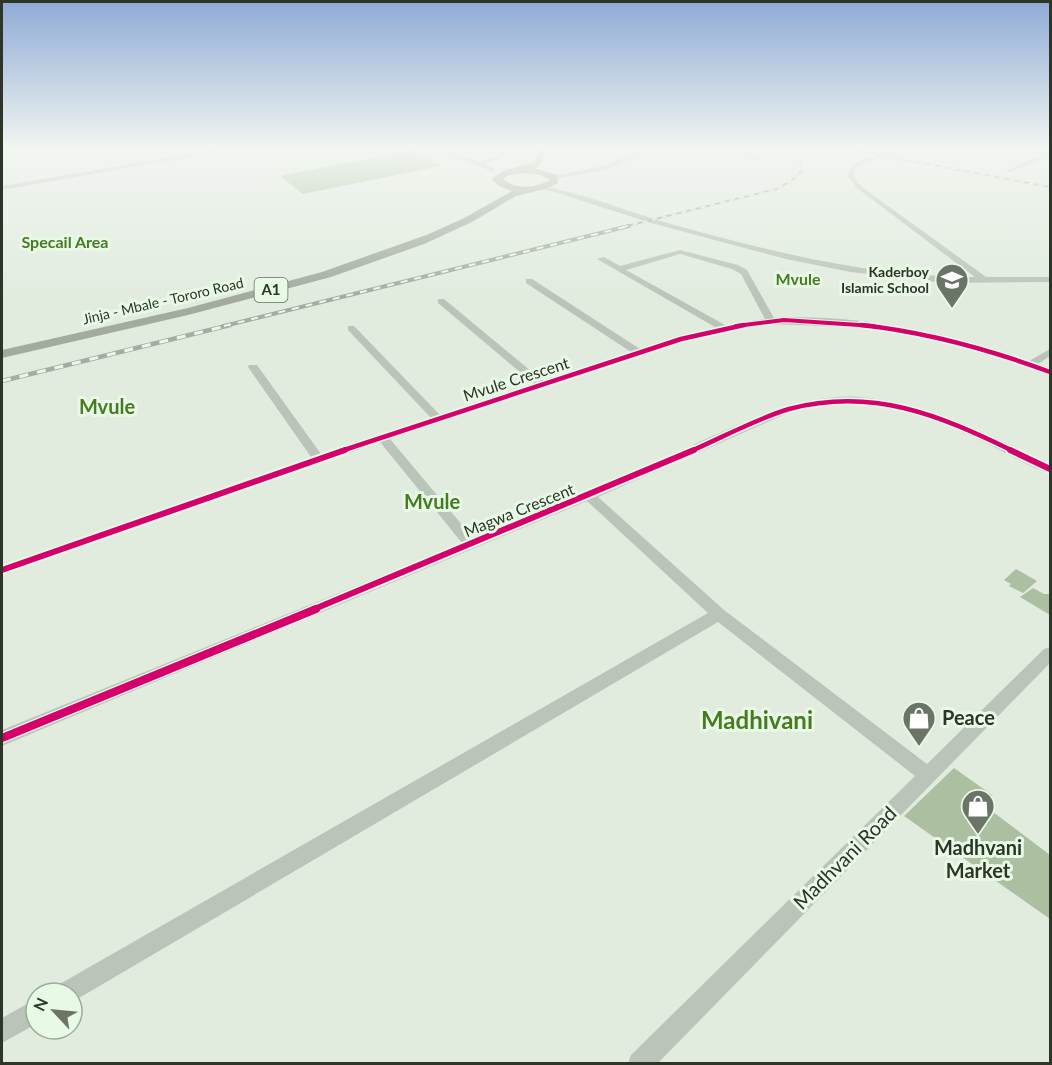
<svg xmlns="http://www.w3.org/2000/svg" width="1052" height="1065" viewBox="0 0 1052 1065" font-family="Lato,sans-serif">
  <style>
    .building { fill: #acbfa1 }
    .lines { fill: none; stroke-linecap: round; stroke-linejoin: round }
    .minor { fill: #bbc4b9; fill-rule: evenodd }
    .highway { fill: #a1ab9e; fill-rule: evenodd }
    .rail-far2-casing { stroke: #a5aca3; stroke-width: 2 }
    .rail-far1-casing { stroke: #a5aca3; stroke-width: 4 }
    .rail-casing { stroke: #a5aca3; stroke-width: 4.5 }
    .rail-far2 { stroke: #e8f9e6; stroke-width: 1.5; stroke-dasharray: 5; stroke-linecap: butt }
    .rail-far1 { stroke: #e8f9e6; stroke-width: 2; stroke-dasharray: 7; stroke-linecap: butt }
    .rail { stroke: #e8f9e6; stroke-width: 3; stroke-dasharray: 9; stroke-linecap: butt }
    .cycleway-far3-casing { stroke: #e8f9e6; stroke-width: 6 }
    .cycleway-far2-casing { stroke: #e8f9e6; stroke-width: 8 }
    .cycleway-far1-casing { stroke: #e8f9e6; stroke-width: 10 }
    .cycleway-casing { stroke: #e8f9e6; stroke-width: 11 }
    .cycleway-far3 { stroke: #d6006c; stroke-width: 4 }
    .cycleway-far2 { stroke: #d6006c; stroke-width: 4.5 }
    .cycleway-far1 { stroke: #d6006c; stroke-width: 6 }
    .cycleway { stroke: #d6006c; stroke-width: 8 }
    .labels { text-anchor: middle; stroke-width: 6; stroke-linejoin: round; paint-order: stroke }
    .far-poi-label { font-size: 14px; font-weight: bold; fill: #2c3527; stroke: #e8f9e6; text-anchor: end }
    .far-street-label { font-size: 14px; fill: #2c3527; stroke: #e8f9e6 }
    .shield { fill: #e8f9e6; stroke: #647060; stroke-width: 1.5 }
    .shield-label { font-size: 15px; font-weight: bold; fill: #2c3527 }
    .far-quarter-label { font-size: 16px; font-weight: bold; fill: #477b22; stroke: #e8f9e6 }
    .street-label { font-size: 16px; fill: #2c3527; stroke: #e8f9e6 }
    .quarter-label { font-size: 20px; font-weight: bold; fill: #477b22; stroke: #e8f9e6 }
    .near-poi-label { font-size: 20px; font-weight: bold; fill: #2c3527; stroke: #e8f9e6; text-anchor: start }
    .near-street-label { font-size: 20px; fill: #2c3527; stroke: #e8f9e6 }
    .near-quarter-label { font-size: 24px; font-weight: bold; fill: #477b22; stroke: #e8f9e6 }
  </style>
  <rect width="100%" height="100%" fill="#e1ecdf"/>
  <g class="building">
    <polygon points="413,150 441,166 303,194 280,176"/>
    <polygon points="1016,569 1037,581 1023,593 1009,586 1011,584 1004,580"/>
    <polygon points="1033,588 1044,594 1050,594 1050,615 1020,597"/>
    <polygon points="954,768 992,795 993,812 1050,855 1050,919 904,816"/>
  </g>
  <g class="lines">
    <g class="minor">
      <polygon points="225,148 238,148 2,190 2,186"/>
      <polygon points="434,148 442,148 479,162 499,155 501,148 507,148 504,157 484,164 495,169 493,172"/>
      <polygon points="644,148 652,148 608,169 554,179 551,177 604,166"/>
      <polygon points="724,148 733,148 760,158 755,159"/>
      <path d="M853,148C863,148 873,154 883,153C891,153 898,148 907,148L859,165L855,169L853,176L862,187L986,277H1050V282L945,283L851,272L786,259L651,223L558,193L536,188L539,186C580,192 618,208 657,220C761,249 866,277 975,277L858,189L847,176C851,161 862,160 876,156Z"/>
      <polygon points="1050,152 1050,156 1010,172 1005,171"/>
      <path d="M680,250L738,265L747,270L774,318C854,313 954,333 1029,361L1050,349V356L1038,364L1050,369V375L992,354L940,340L854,327L770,324L725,331L684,341L390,439L473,538C533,514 594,489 653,463C714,437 792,392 859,397C928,402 989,435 1050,465V473C1030,469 1004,451 984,442C914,408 867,395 790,412L598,497L724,610L927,764L1044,649L1050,647V663L657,1064H628L631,1055L915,776L718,622L74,1001L72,1002V993H55L58,985L708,613L587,501L2,746V730L462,543L380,442L2,575V565L311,457L248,367L249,365H257L321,454L431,418L348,330V326H354L440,415L534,384L438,303V299H444L543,381L631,352L526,283V279H532L640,349L715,327L597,259L604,257L620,266ZM680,254L732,269L741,274L765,319L725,325L626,270Z"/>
      <polygon points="36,999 36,1024 2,1043 2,1018"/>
    </g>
    <path class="highway" d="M541,148H549L538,167L534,168L557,175L558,183L545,189L516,196L472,222L424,244L331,277L188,315L2,358V350L188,308L322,272L429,234L464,218L512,191L499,186L492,179L503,171L532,163ZM524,173L541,175L550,180C536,188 516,190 503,179L509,175Z"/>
    <defs>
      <g id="rail-far2">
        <polyline points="842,148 1050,187"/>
        <path d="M623,227L776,189C797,178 813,171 792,148"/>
      </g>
      <polyline id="rail-far1" points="224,326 629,226"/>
      <polyline id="rail" points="2,381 230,325"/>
    </defs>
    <use href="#rail-far2" class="rail-far2-casing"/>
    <use href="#rail-far1" class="rail-far1-casing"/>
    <use href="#rail" class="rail-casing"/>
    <use href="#rail-far2" class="rail-far2"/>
    <use href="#rail-far1" class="rail-far1"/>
    <use href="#rail" class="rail"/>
    <defs>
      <polyline id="cycleway-far3" points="736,326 784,320 874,326"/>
      <g id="cycleway-far2">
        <path d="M861,325C926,332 988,349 1050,372"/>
        <polyline points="341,451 681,339 744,325"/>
        <path d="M691,451C721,438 758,418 789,409C873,387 939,415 1013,451"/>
      </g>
      <g id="cycleway-far1">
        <polyline points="1010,450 1050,469"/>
        <polyline points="2,570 345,450"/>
        <polyline points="312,610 694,450"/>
      </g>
      <polyline id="cycleway" points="2,738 316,609"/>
    </defs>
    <use href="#cycleway-far3" class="cycleway-far3-casing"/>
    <use href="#cycleway-far2" class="cycleway-far2-casing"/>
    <use href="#cycleway-far1" class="cycleway-far1-casing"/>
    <use href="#cycleway" class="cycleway-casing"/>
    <use href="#cycleway-far3" class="cycleway-far3"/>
    <use href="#cycleway-far2" class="cycleway-far2"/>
    <use href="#cycleway-far1" class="cycleway-far1"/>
    <use href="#cycleway" class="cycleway"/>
  </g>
  <linearGradient id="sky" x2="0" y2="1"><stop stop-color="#8eaad6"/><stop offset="0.5" stop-color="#f2f6f1"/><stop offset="1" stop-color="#f2f6f1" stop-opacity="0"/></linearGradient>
  <rect width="1052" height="297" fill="url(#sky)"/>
  <defs>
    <symbol id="school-pin" viewBox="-11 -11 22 30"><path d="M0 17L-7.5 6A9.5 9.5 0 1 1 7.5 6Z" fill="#6b7567" stroke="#e8f9e6"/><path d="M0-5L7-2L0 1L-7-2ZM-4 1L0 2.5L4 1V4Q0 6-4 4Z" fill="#fff"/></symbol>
    <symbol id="shop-pin" viewBox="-11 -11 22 30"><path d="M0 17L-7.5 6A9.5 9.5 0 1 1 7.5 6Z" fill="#6b7567" stroke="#e8f9e6"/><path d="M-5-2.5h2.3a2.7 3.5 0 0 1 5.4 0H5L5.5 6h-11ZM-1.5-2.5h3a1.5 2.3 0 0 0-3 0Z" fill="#fff"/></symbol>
  </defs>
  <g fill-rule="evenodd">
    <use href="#school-pin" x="933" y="261" width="38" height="52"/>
    <use href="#shop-pin" x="900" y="699" width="38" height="52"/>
    <use href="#shop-pin" x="959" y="787" width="38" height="52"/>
  </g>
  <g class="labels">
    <g class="far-poi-label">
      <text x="929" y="277">Kaderboy<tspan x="929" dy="16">Islamic School</tspan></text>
    </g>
    <g class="far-street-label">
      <text transform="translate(163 301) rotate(-13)" y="5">Jinja - Mbale - Tororo Road</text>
    </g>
    <rect class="shield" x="254.5" y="278" width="33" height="24" rx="4.5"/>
    <g class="shield-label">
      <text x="271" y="295">A1</text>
    </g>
    <g class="far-quarter-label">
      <text x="65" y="248">Specail Area</text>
      <text x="798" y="285">Mvule</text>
    </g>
    <g class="street-label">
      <text transform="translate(516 379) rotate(-18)" y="6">Mvule Crescent</text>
      <text transform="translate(519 510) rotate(-22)" y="6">Magwa Crescent</text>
    </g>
    <g class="quarter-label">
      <text x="107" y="414">Mvule</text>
      <text x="432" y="509">Mvule</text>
    </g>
    <g class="near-poi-label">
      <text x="942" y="725">Peace</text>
      <text x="978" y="855" text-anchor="middle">Madhvani<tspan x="978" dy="23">Market</tspan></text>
    </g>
    <g class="near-street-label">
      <text transform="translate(845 858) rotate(-45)" y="7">Madhvani Road</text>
    </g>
    <g class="near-quarter-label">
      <text x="757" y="729">Madhivani</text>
    </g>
  </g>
  <rect width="1052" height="1065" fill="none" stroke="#2c3527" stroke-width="6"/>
  <g transform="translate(54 1011) rotate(296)"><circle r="28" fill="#e8f9e6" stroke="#9dab9a" stroke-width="1.5"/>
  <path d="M0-4.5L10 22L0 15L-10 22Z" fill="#6b7567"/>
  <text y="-9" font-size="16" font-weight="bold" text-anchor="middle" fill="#2c3527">N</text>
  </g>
</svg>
